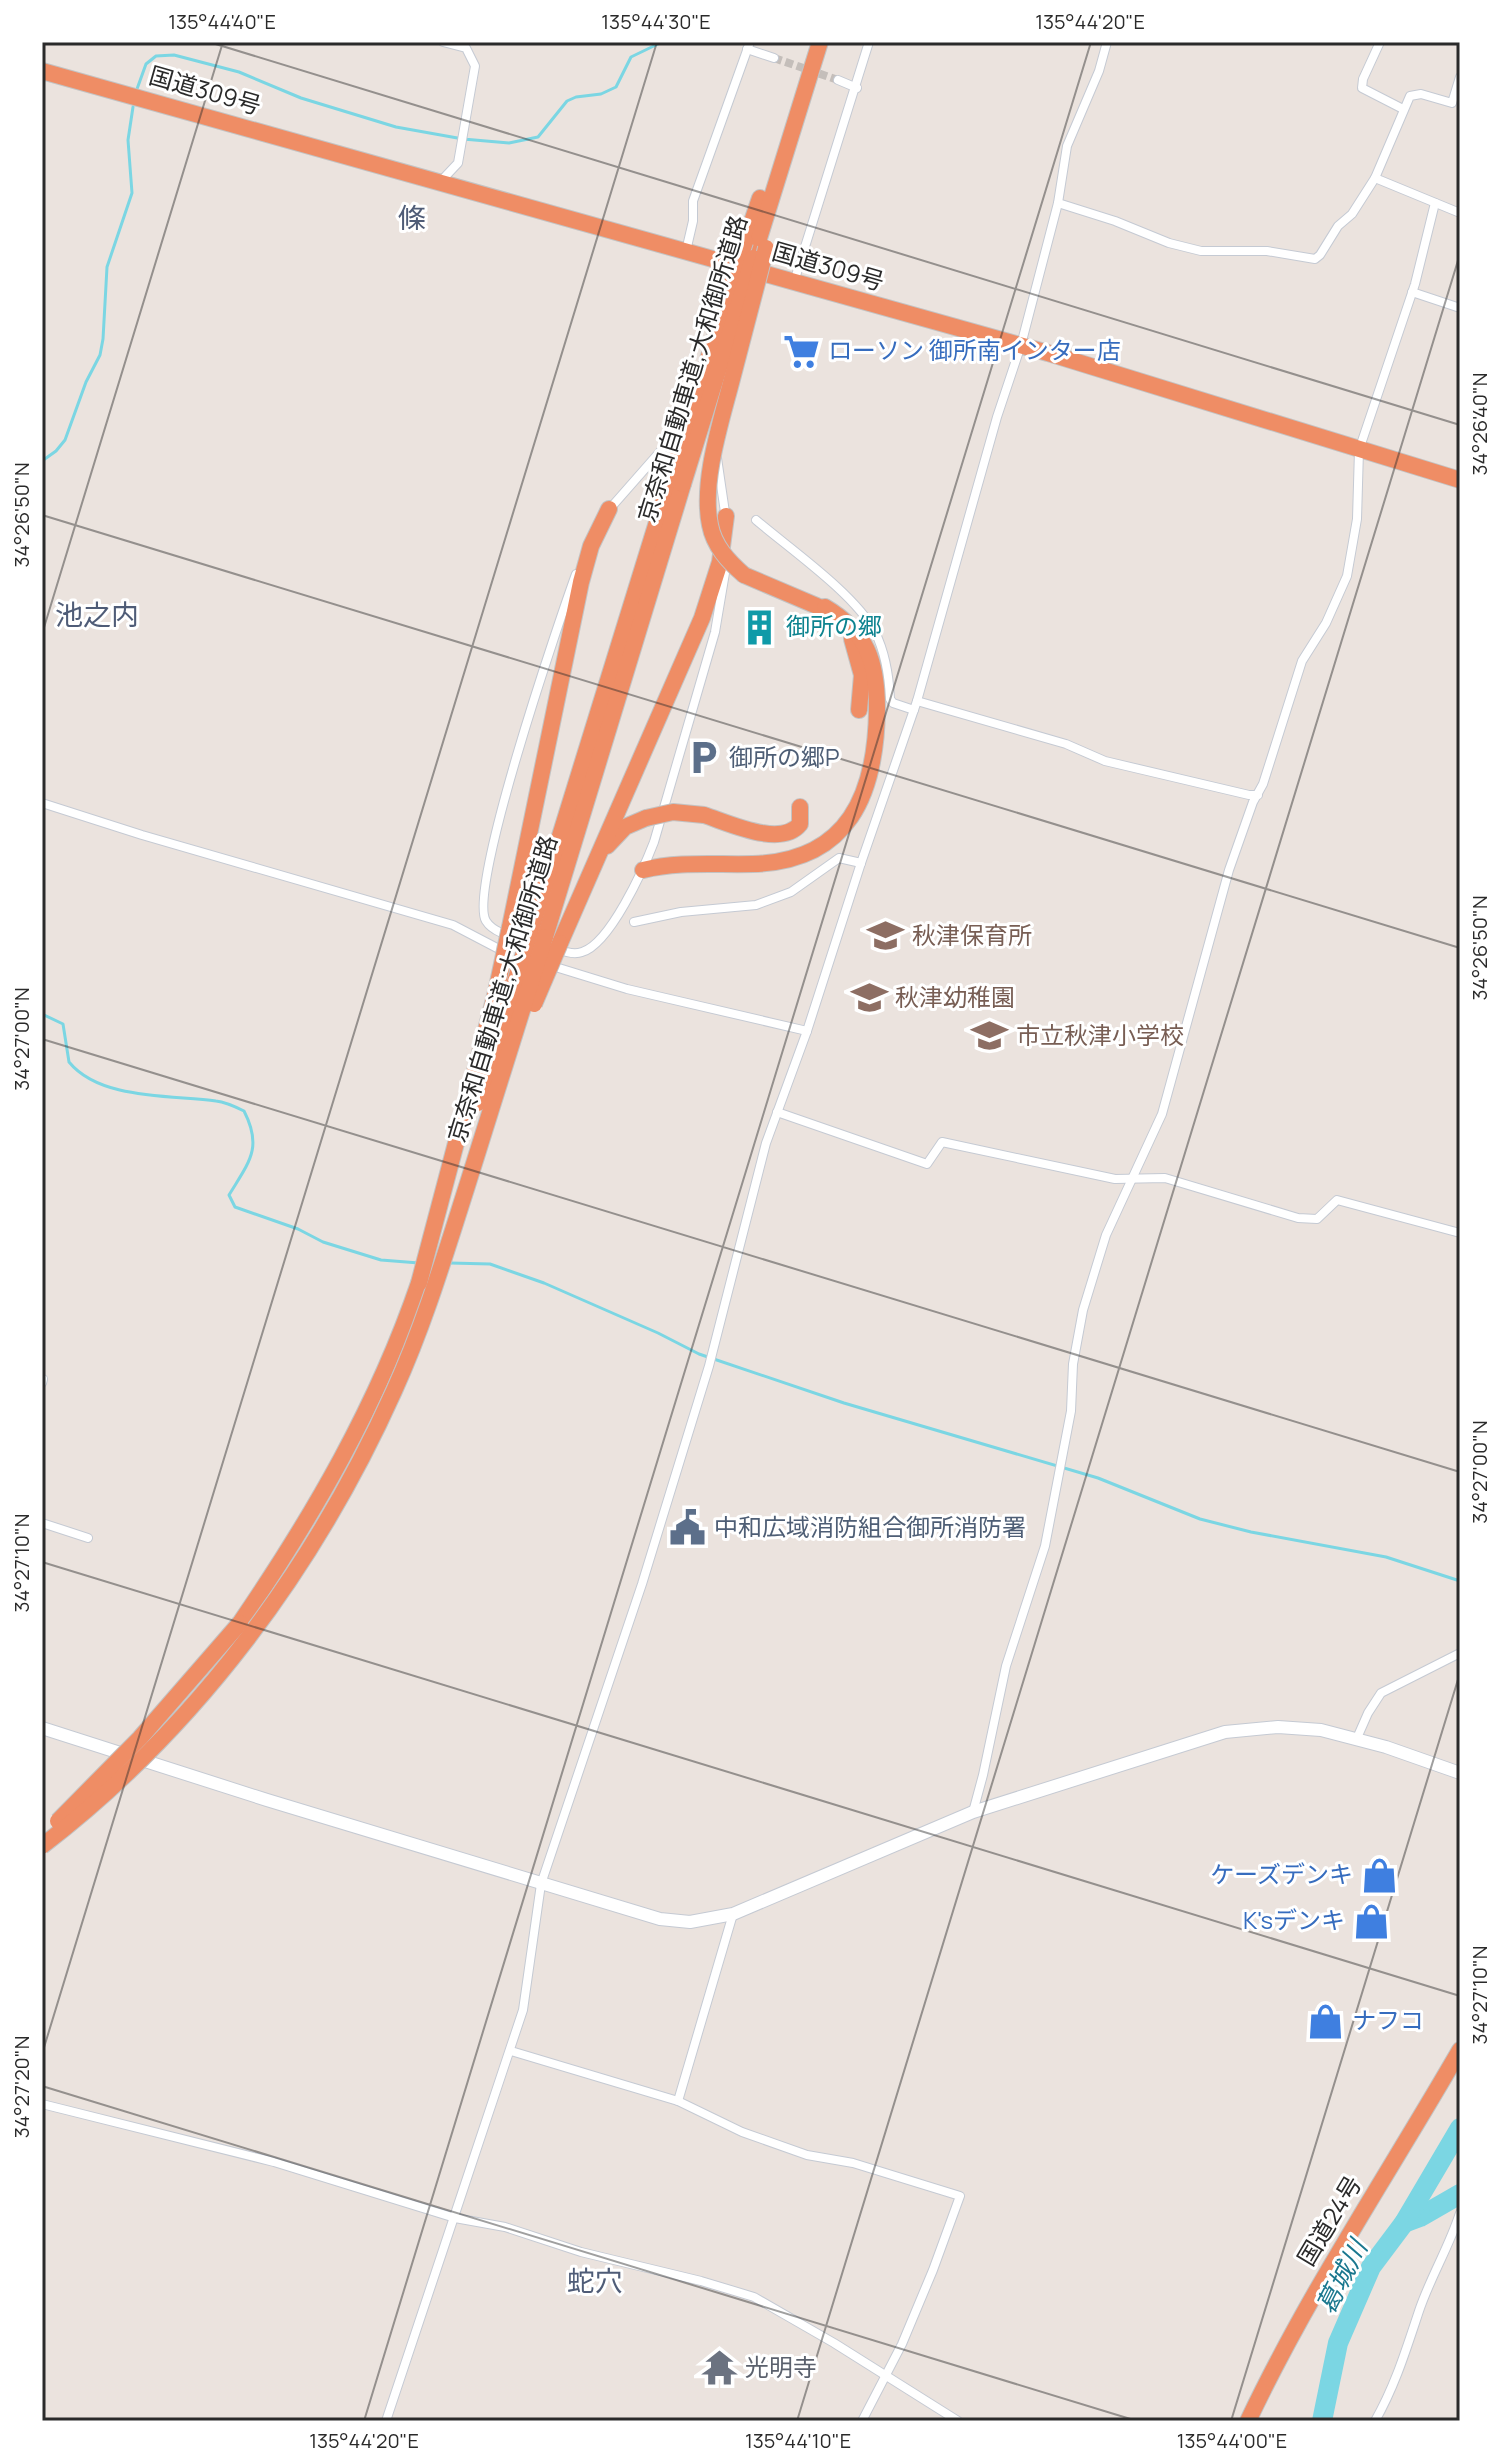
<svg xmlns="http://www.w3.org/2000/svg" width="1502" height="2463" viewBox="0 0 1502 2463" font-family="Manrope,'Noto Sans JP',sans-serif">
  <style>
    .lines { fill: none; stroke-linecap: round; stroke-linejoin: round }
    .stream { stroke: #7bd6e3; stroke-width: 3 }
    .river { stroke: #7bd6e3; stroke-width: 20 }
    .street-tunnel { stroke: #c4beba; stroke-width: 8; stroke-dasharray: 8 4; stroke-linecap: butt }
    .street-casing { stroke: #c5cad3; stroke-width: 10 }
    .secondary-casing { stroke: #c5cad3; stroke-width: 14 }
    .highway-casing { stroke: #c3c3c3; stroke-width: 18 }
    .street { stroke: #fff; stroke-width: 8 }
    .secondary { stroke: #fff; stroke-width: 12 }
    .highway { stroke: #ef8d65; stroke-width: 16 }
    .highway-bridge-casing { stroke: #c3c3c3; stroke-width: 18; stroke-linecap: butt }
    .highway-bridge { stroke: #ef8d65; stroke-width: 16 }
    .ticks { fill: none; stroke: #2a2a2a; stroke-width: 2; stroke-opacity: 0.45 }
    .labels { text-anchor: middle; stroke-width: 6; stroke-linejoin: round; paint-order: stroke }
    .street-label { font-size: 24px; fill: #2a2a2a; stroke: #fff }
    .shop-label { font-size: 24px; fill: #366cbe; stroke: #fff; text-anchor: start }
    .culture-label { font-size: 24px; fill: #0d838f; stroke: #fff; text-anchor: start }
    .service-label { font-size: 24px; fill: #4e5e75; stroke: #fff; text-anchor: start }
    .education-label { font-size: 24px; fill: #785e54; stroke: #fff; text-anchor: start }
    .worship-label { font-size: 24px; fill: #5b616d; stroke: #fff; text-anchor: start }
    .water-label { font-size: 26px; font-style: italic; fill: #1a778e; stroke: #fff }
    .quarter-label { font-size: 28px; fill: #4f5c77; stroke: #fff }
    .neatline { fill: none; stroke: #2a2a2a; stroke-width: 3 }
    .ticks-label { font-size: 20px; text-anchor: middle; fill: #2a2a2a }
  </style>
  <rect width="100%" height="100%" fill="#ebe3de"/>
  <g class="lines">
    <g class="stream">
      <polyline points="137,89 146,64 156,56 174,55 239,72 301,98 396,127 463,139 509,143 538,137 567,101 576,97 601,94 616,87 631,57 662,42"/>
      <polyline points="42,461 56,451 65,440 86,382 100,355 103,339 107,267 132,193 128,140 133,107"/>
      <path d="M42,1014L63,1024L69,1062C100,1100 171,1095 216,1101C226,1102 236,1107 244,1111C263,1148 249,1162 229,1195L235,1207L298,1229L323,1242L381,1260L419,1263"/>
      <polyline points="450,1263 490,1264 544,1283 658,1333 699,1354 844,1403 1098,1478 1200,1519 1251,1532 1386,1557 1460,1581"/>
    </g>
    <g class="river">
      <polyline points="1404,2223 1420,2217 1460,2194"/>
      <polyline points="1322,2421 1338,2343 1371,2267 1404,2223 1460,2128"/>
    </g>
    <polyline class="street-tunnel" points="774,58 838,80"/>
    <defs>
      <g id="street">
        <polyline points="1380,42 1363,79 1362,88 1403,109"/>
        <polyline points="747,49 774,58"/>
        <polyline points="838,80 857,88"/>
        <polyline points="1375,178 1460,213"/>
        <polyline points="441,181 458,163 475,66 466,48 443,42"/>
        <polyline points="1058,203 1115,221 1169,243 1201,251 1267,251 1315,259 1320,255 1338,226 1352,214 1375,178 1410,96 1421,94 1452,103 1460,77"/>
        <polyline points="686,251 693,221 693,201 750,42"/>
        <polyline points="794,282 869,42"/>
        <polyline points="1412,292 1460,308"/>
        <polyline points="717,458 726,519"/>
        <polyline points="607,512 665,446 683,417"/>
        <path d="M756,520C790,549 855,594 875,632C885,652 889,676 890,699L893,703L914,710"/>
        <polyline points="917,701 1066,744 1105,761 1249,795 1258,795"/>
        <polyline points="42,803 142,835 453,925 497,948 524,957"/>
        <polyline points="634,922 681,912 756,905 791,892 839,858 861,863"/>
        <path d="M529,941C515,937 494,934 486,921C467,890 559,621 576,574"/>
        <path d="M558,949C565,952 574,955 582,952C610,944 644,868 654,842L715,632L727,561"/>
        <polyline points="549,965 627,989 807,1031"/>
        <polyline points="777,1112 927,1164 942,1142 1115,1179 1165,1178 1298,1218 1317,1219 1337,1200 1460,1233"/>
        <polyline points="42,1383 43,1379"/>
        <polyline points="42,1523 88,1538"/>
        <polyline points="1357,1738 1368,1713 1381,1693 1460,1653"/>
        <polyline points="973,1812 983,1775 1006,1666 1045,1546 1071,1411 1073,1364 1083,1310 1106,1235 1162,1114 1229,870 1253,802 1263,784 1302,661 1326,623 1347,576 1357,519 1359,450 1415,284 1435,203"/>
        <polyline points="511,2051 678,2101 742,2132 807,2155 853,2163 960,2196 933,2270 902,2344 862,2421"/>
        <polyline points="678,2101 733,1914"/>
        <polyline points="42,2104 274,2162 455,2218 505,2227 581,2252 701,2281 754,2297 834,2343 958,2421"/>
        <polyline points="386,2421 523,2010 541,1884 642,1584 709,1366 766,1143 807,1031 861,863 917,701 997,417 1021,345 1058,203 1067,146 1099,71 1107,42"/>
        <path d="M1375,2421C1395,2386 1406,2350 1419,2311C1430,2278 1449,2247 1460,2213"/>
      </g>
      <polyline id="secondary" points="42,1728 267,1800 660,1919 690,1922 733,1914 973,1812 1225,1732 1278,1727 1321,1730 1386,1747 1460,1773"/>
      <g id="highway">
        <polyline points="42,71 1048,353 1460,480"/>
        <polyline points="745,242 760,198"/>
        <polyline points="757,245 820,42"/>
        <polyline points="744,575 831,612"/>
        <polyline points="852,639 862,675 859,710"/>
        <path d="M704,815C729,823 781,848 800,824V807"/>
        <polyline points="607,846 625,827 646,818"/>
        <path d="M643,870C678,861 716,865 753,864C849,861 876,794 877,709C877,661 867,632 825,607"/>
        <polyline points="510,927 581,582 591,546 609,509"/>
        <polyline points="530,933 670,480"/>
        <polyline points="545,937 683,484"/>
        <polyline points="560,943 702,618 720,562 726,516"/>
        <path d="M240,1623C313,1516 377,1406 419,1283"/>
        <path d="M1248,2421C1309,2292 1389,2173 1460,2050"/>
      </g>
    </defs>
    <use href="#street" class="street-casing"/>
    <use href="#secondary" class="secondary-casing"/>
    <use href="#highway" class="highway-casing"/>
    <use href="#street" class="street"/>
    <use href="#secondary" class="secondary"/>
    <use href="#highway" class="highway"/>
    <defs>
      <g id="highway-bridge">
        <polyline points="670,480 745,242"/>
        <polyline points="683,484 753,258"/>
        <path d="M744,575C728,561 714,546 710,525C701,482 721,422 732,379C743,336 755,292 766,248"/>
        <polyline points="646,818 673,812 704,815"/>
        <polyline points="534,1004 560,943"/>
        <polyline points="478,1103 530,933"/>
        <polyline points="419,1283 496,992 510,927"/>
        <polyline points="58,1821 140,1738 240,1623"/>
        <path d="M42,1846C196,1728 315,1567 394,1391C424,1325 445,1255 467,1186C493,1103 519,1020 545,937"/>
      </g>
    </defs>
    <use href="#highway-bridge" class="highway-bridge-casing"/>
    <use href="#highway-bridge" class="highway-bridge"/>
  </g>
  <path class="ticks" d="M209,42L1460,425M42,515L1460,948M42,634L223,42M42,1039L1460,1472M42,1562L1460,1996M42,2054L657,42M42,2086L1137,2421M364,2421L1091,42M797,2421L1460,254M1231,2421L1460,1673"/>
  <defs>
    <symbol id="supermarket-bare" viewBox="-9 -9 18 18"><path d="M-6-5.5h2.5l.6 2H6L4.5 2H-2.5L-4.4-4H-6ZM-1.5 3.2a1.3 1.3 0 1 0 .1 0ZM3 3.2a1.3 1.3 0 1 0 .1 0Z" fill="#3f7fe0" stroke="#fff" stroke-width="2.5" paint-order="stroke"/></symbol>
    <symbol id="building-bare" viewBox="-9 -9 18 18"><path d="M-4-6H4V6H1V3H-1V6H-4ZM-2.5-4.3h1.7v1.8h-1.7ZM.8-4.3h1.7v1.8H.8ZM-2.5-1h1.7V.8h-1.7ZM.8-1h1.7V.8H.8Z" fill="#0f9aa8" stroke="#fff" stroke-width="2.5" paint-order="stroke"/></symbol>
    <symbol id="parking-bare" viewBox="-9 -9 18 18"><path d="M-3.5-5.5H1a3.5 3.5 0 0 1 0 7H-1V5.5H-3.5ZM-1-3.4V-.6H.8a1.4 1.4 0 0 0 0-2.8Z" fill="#5c6f8a" stroke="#fff" stroke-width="2.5" paint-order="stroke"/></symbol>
    <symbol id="school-bare" viewBox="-9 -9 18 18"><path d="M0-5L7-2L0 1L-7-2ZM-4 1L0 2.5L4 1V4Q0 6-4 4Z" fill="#8d6e63" stroke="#fff" stroke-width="2.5" paint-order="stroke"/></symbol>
    <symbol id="civic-bare" viewBox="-9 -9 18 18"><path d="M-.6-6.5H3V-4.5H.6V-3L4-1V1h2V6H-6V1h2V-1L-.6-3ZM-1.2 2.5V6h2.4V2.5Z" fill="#5c6f8a" stroke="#fff" stroke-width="2.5" paint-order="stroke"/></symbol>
    <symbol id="shop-bare" viewBox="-9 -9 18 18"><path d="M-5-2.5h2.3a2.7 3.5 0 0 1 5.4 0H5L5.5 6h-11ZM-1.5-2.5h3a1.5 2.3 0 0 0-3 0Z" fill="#3f7fe0" stroke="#fff" stroke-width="2.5" paint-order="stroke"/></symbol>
    <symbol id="temple-bare" viewBox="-9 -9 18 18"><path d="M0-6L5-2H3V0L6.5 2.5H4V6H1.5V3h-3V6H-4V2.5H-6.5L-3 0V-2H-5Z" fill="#6b7280" stroke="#fff" stroke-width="2.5" paint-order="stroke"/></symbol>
  </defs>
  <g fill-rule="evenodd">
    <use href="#supermarket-bare" x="776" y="326" width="51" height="51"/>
    <use href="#building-bare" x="734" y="602" width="51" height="51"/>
    <use href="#parking-bare" x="678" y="732" width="51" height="51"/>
    <use href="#school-bare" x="860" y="910" width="51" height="51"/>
    <use href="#school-bare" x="844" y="972" width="51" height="51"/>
    <use href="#school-bare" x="964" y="1010" width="51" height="51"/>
    <use href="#civic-bare" x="662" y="1502" width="51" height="51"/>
    <use href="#shop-bare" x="1354" y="1850" width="51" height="51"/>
    <use href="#shop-bare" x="1346" y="1896" width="51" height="51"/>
    <use href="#shop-bare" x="1300" y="1996" width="51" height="51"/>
    <use href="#temple-bare" x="694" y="2342" width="51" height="51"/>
  </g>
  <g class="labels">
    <g class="street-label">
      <text transform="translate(205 91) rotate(16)" y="8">国道309号</text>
      <text transform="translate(828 267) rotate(16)" y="8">国道309号</text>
      <text transform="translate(693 369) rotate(-73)" y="8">京奈和自動車道;大和御所道路</text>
      <text transform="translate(503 989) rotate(-73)" y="8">京奈和自動車道;大和御所道路</text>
      <text transform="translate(1330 2221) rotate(-59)" y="8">国道24号</text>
    </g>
    <g class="shop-label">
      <text x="828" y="359">ローソン 御所南インター店</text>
      <text x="1353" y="1883" text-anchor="end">ケーズデンキ</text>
      <text x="1345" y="1929" text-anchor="end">K'sデンキ</text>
      <text x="1352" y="2029">ナフコ</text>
    </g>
    <g class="culture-label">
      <text x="786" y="635">御所の郷</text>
    </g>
    <g class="service-label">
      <text x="729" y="766">御所の郷P</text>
      <text x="714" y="1536">中和広域消防組合御所消防署</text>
    </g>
    <g class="education-label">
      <text x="912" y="944">秋津保育所</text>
      <text x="895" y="1006">秋津幼稚園</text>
      <text x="1016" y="1044">市立秋津小学校</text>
    </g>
    <g class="worship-label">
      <text x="745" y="2376">光明寺</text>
    </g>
    <g class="water-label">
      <text transform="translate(1342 2277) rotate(-63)" y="9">葛城川</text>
    </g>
    <g class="quarter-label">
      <text x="412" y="228">條</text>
      <text x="97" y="625">池之内</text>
      <text x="595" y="2291">蛇穴</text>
    </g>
  </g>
  <rect width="1502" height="2463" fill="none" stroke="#ffffff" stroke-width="88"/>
  <rect x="44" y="44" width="1414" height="2375" class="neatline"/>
  <g class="ticks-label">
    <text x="222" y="29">135°44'40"E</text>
    <text x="656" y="29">135°44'30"E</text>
    <text x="1090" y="29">135°44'20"E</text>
    <text transform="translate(1480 424) rotate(-90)" y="7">34°26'40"N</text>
    <text transform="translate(22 515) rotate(-90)" y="7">34°26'50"N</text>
    <text transform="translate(1480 948) rotate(-90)" y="7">34°26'50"N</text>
    <text transform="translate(22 1039) rotate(-90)" y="7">34°27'00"N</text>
    <text transform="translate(1480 1472) rotate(-90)" y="7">34°27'00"N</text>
    <text transform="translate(22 1563) rotate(-90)" y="7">34°27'10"N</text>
    <text transform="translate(1480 1995) rotate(-90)" y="7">34°27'10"N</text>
    <text transform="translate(22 2087) rotate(-90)" y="7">34°27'20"N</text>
    <text x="364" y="2448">135°44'20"E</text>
    <text x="798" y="2448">135°44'10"E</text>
    <text x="1232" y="2448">135°44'00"E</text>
  </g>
</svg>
